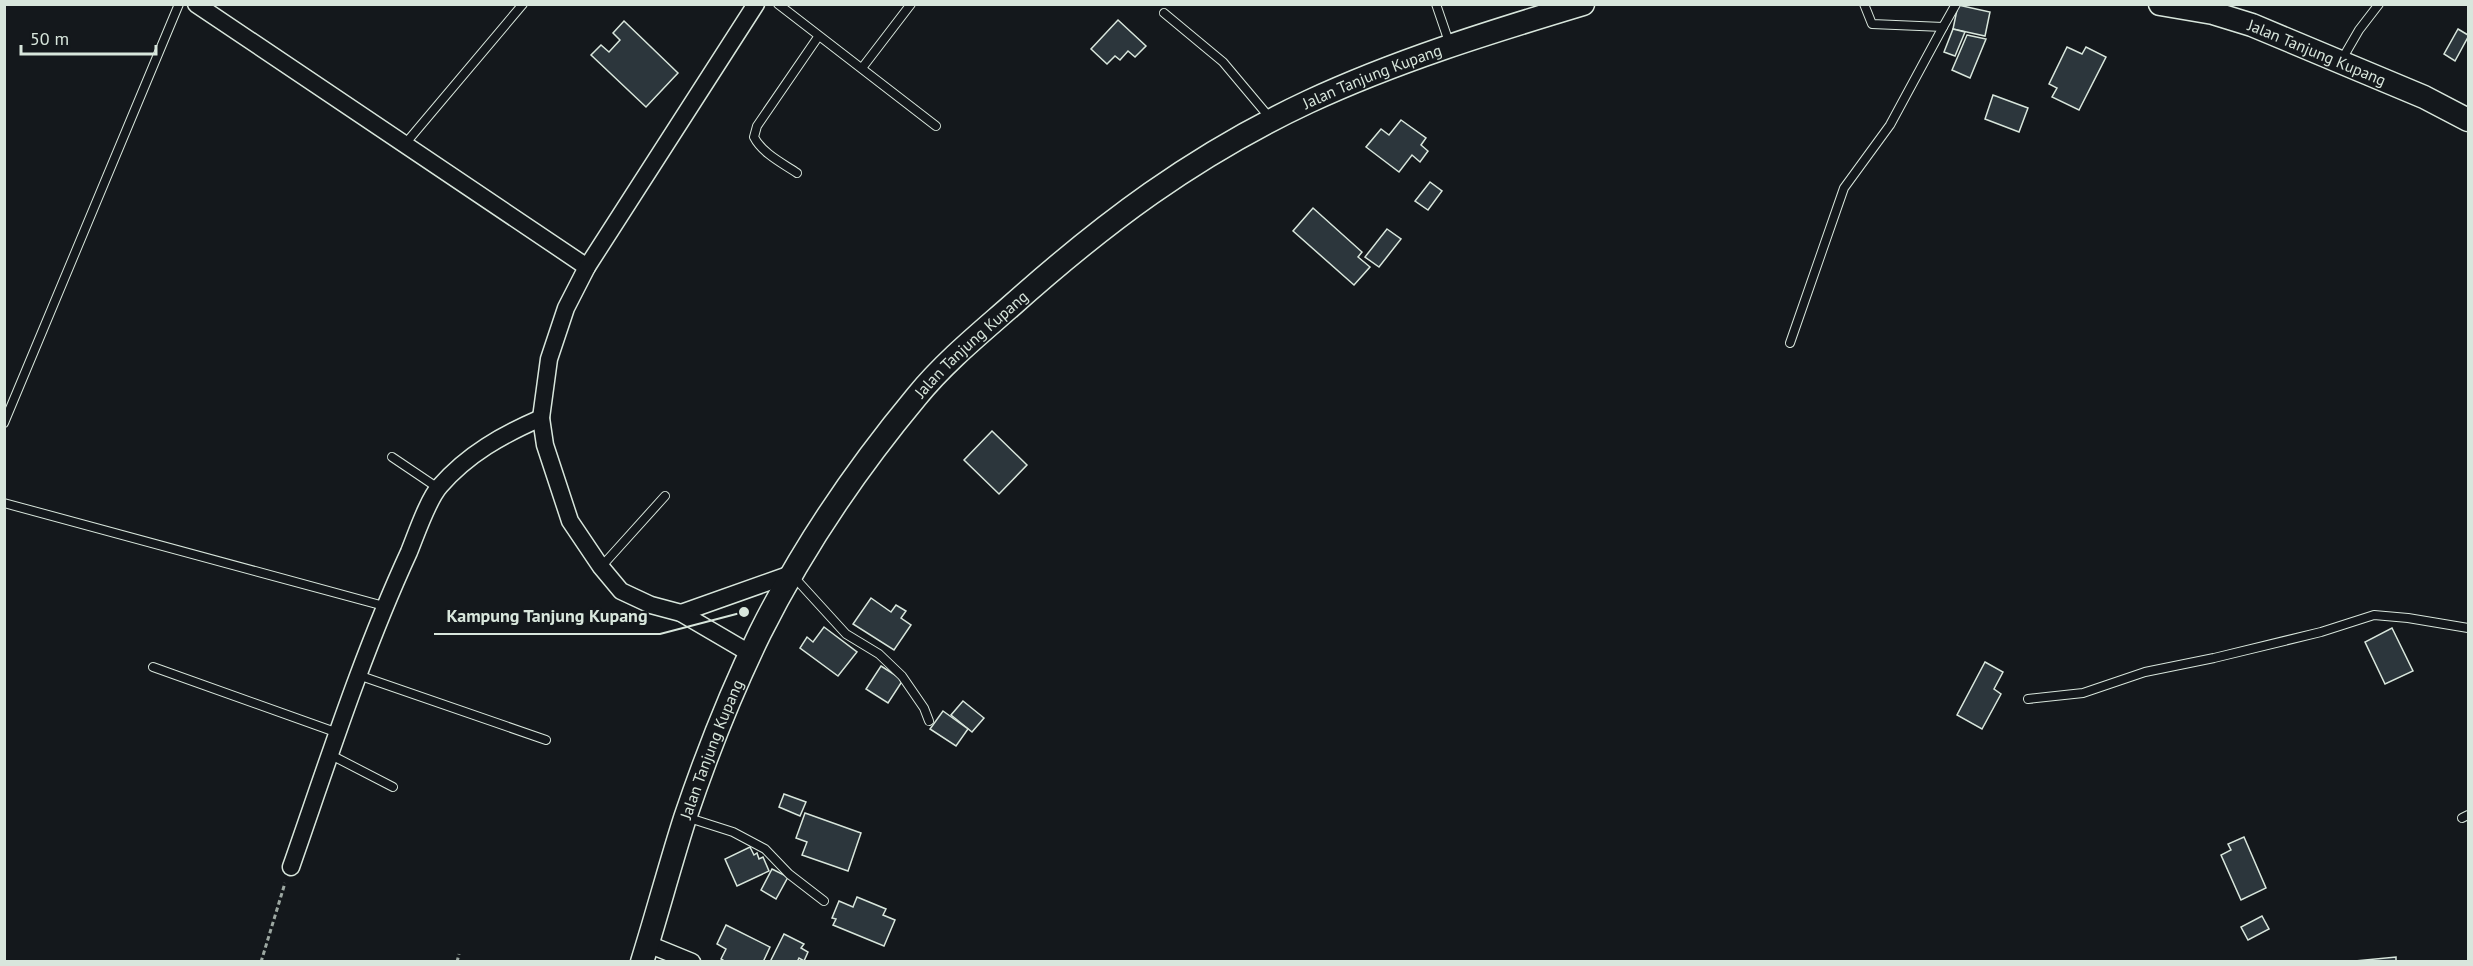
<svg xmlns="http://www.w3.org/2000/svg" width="2473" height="966" viewBox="0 0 2473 966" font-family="'PT Sans',sans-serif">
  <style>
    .building { fill: #2c363c; stroke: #d8e6dc; stroke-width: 1.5 }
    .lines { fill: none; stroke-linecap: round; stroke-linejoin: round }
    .lane-casing { stroke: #d8e6dc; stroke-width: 10 }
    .street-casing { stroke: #d8e6dc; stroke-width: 19 }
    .secondary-casing { stroke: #d8e6dc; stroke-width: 25 }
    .path { stroke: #9da8a2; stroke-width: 3; stroke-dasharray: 4.5 3; stroke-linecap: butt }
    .lane { stroke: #14181c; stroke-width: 8 }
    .street { stroke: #14181c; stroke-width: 16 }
    .secondary { stroke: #14181c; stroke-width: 22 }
    .labels { text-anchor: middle; stroke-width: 4.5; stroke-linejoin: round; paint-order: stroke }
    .street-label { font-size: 16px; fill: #d8e6dc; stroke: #14181c }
    .leader { fill: none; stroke: #d8e6dc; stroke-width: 2 }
    .callout-dot { fill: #d8e6dc; stroke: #14181c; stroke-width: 2 }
    .callout-label { font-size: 18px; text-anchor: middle; font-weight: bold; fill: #d8e6dc; stroke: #14181c; stroke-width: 4.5; stroke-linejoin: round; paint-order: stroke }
  </style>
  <rect width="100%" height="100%" fill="#14181c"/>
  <g class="building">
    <polygon points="1958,5 1990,12 1985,36 1953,29"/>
    <polygon points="1118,20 1146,46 1135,57 1128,51 1120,60 1115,56 1107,64 1091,49"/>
    <polygon points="624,21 678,73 646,107 591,55 601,45 609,52 620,40 613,33"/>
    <polygon points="1953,29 1965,32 1955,56 1944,52"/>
    <polygon points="2458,29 2468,35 2468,37 2455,61 2444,54"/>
    <polygon points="1967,35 1986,39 1970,78 1952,70"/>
    <polygon points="2067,47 2082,54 2086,47 2106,57 2079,110 2052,97 2057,88 2049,84"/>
    <polygon points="1993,95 2028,108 2019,132 1985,119"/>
    <polygon points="1401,120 1426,138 1421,145 1428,151 1420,162 1412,155 1399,172 1366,147 1381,129 1389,135"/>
    <polygon points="1430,182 1442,191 1428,210 1415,201"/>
    <polygon points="1313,208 1362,252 1358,257 1370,267 1354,285 1293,231"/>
    <polygon points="1387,229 1401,239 1379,267 1365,257"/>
    <polygon points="992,431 1027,465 999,494 964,460"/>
    <polygon points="871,598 891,612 896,605 906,611 901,618 911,625 894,650 853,624"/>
    <polygon points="824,627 857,652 838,676 800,648 807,637 813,642"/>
    <polygon points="2392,628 2413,671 2385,684 2365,642"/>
    <polygon points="1985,662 2003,672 1994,689 2001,694 1982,729 1957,715"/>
    <polygon points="881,666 903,680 888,703 866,689"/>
    <polygon points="963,701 984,718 972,732 951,715"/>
    <polygon points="943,711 968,729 956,746 930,729"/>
    <polygon points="784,794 806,802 800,816 779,807"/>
    <polygon points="805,813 861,833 848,871 802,855 807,842 796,838"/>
    <polygon points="2244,837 2266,888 2241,900 2221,855 2231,850 2228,844"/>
    <polygon points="750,847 754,855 757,853 759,859 763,857 769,871 737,886 725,859"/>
    <polygon points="772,869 788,877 776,899 761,890"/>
    <polygon points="857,897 886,909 883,915 895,920 884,946 833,925 836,919 832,918 839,901 853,907"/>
    <polygon points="2262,916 2269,929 2248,940 2241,927"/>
    <polygon points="726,925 770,947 763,962 726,962 721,959 726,949 717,944"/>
    <polygon points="784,934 804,944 801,948 808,952 804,961 799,958 797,962 770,962"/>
    <polygon points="2396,957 2396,962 2344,962"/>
  </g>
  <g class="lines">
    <defs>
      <g id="lane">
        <polyline points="778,4 936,126"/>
        <polyline points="1436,4 1450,45"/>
        <polyline points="1864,4 1872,24 1943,27 1956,4"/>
        <polyline points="1164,13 1223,62 1270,118"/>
        <polyline points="2341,61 2359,30 2379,4"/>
        <polyline points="862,68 911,4"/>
        <polyline points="405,144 523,4"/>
        <path d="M797,173C782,163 762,153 754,137L757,126L818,37"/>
        <polyline points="1790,343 1844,188 1890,125 1943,27"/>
        <polyline points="4,423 179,4"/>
        <polyline points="392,457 438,488"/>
        <polyline points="4,503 384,606"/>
        <polyline points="601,567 665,496"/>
        <polyline points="794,577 846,634 879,654 902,676 924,708 929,721"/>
        <polyline points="153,667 338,733"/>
        <polyline points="358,675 546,740"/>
        <polyline points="2028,699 2083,693 2145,672 2214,658 2321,632 2374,615 2408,618 2468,628"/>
        <polyline points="331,755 393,787"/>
        <polyline points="686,817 733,832 765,849 789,874 824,901"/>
        <polyline points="2462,818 2468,815"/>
      </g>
      <g id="street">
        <polyline points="196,4 587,267"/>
        <polyline points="681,613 791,574"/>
        <polyline points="751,654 681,613 651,605 621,591 601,567 570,521 545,445 541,418 549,359 566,308 587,267 756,4"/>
        <path d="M291,867C328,761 362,654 409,552C416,535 428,499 440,486C468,454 502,435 541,418"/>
        <polyline points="648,944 692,962"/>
      </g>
      <g id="secondary">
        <path id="s1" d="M2160,4L2213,13L2252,25L2424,97L2468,120"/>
        <path id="s2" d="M642,962C657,914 670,865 685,818C706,756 731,692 760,633C802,549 857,468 917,396C944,363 978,335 1010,307C1104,223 1193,156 1308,102C1396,61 1490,32 1583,4"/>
      </g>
    </defs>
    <use href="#lane" class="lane-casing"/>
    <use href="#street" class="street-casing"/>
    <use href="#secondary" class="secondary-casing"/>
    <g class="path">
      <polyline points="261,962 285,883"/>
      <polyline points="457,962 459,954"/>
    </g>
    <use href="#lane" class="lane"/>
    <use href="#street" class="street"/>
    <use href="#secondary" class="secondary"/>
  </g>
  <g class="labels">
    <g class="street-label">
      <text dy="6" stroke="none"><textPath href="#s1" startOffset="165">Jalan Tanjung Kupang</textPath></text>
      <text dy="6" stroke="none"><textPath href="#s2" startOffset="1196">Jalan Tanjung Kupang</textPath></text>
      <text dy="6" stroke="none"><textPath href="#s2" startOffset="710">Jalan Tanjung Kupang</textPath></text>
      <text dy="6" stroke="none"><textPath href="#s2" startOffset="224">Jalan Tanjung Kupang</textPath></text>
    </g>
  </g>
  <path class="leader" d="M744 612L660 634H434"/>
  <circle class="callout-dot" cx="744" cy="612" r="6"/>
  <g class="callout-label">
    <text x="547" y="622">Kampung Tanjung Kupang</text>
  </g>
  <rect width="2473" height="966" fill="none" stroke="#d8e6dc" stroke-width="12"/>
  <path d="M21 45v9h135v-9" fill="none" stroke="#d8e6dc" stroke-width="3"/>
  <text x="30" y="45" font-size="18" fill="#d8e6dc" stroke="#14181c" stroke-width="4.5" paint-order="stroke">50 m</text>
</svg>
